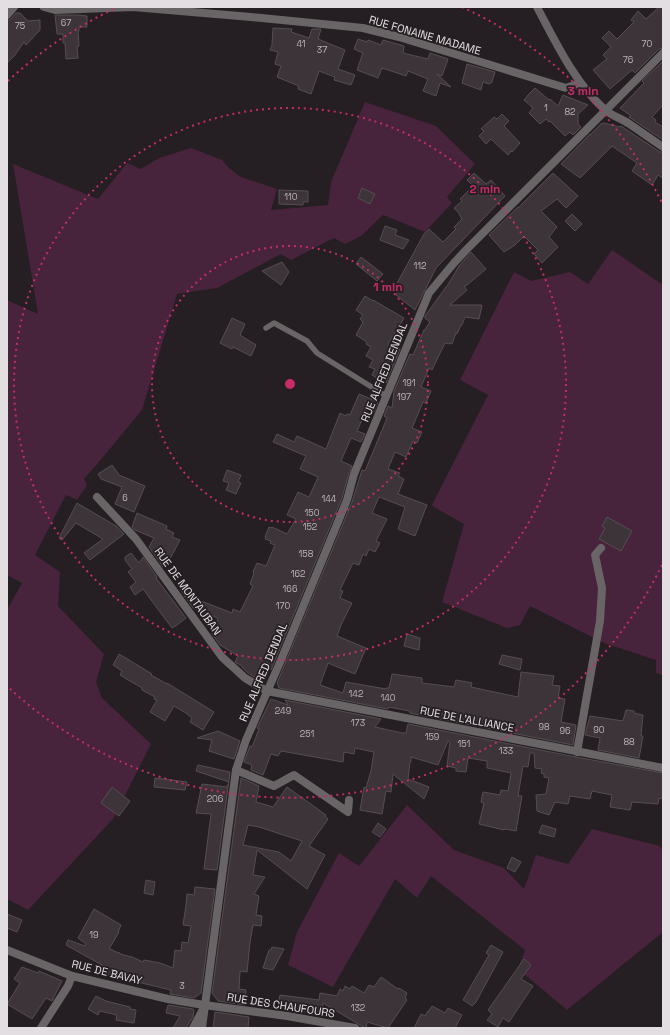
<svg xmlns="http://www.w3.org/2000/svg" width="670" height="1035" viewBox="0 0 670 1035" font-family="'Space Grotesk',sans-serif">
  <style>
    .green { fill: #48233c }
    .building { fill: #3c3439; stroke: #554d52; fill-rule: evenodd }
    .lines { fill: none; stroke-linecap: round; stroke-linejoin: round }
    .service { stroke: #696567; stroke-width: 5.5 }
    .minor { stroke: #696567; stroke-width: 8 }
    .ring { fill: none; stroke: #c52c68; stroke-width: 2; stroke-dasharray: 2 4 }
    .labels { text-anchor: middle; stroke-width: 3.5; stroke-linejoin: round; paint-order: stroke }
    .number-label { font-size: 9px; fill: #b9b4b7 }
    .street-label { font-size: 11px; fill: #e3dee1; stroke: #251e22 }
    .centre { fill: #c52c68; stroke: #251e22; stroke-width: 2 }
    .ring-label { font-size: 12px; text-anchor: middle; font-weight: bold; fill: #c52c68; stroke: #251e22; stroke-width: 3.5; stroke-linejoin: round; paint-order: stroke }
  </style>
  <rect width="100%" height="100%" fill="#251e22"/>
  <g class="green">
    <polygon points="365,102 436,126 475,164 447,197 452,203 425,232 383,215 361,236 345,244 334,238 291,260 281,254 217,288 177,294 142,410 104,456 84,479 87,485 77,500 66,495 35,555 60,572 58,606 104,654 96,682 102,698 151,744 113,819 28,910 7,899 7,610 22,583 7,575 7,300 38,314 13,164 98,199 127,163 141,169 159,158 191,148 222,160 229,168 241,177 277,189 271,210 328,205 331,182"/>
    <polygon points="612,250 663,285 663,675 656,673 656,660 604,643 530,606 520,625 507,628 442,602 464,524 434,507 432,505 488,395 460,380 514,272 531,281 570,272 588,284"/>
    <polygon points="407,805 454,850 504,868 524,889 536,855 568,864 592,829 660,846 663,852 663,932 567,1010 518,969 525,950 431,876 417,898 395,879 333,987 288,965 297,932 339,853 359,866"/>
  </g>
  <g class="building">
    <polygon points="659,7 663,7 663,48 659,49 635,73 632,70 610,89 593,70 607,59 603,55 611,47 602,38 609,31 617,39 634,22 631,20 638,11 646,19"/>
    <polygon points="16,13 20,13 28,21 40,20 40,30 26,45 24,42 15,55 7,63 7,21 11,19"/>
    <polygon points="55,15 78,15 87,16 87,27 79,27 79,31 78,31 79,46 77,47 78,58 66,59 65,43 63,43 63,34 57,34"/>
    <polygon points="273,28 292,29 291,32 309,38 312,29 321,29 318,39 345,50 338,69 355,75 351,85 334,80 335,77 319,71 311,94 298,89 299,86 277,77 281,66 275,64 278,52 270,50 272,45"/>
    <polygon points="358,39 367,42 368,40 381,45 383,40 404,46 403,53 428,59 430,53 448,59 442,76 437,74 451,87 440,83 436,96 423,91 428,79 408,71 406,76 382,68 378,78 357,70 363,53 354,49"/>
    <polygon points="663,61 663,105 652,117 656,120 655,122 663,127 663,140 629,117 631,116 620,108 644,83 642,81"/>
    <polygon points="467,64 495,72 492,82 489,84 483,82 481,90 462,83"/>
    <polygon points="535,88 549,100 550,99 558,106 563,95 588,105 578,114 578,124 581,127 573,135 570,132 565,136 550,121 549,122 546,119 540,124 529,113 533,108 524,100 528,95"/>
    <polygon points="502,114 509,121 504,126 520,143 512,152 511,151 508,155 491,139 486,144 479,136 484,131 481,129 494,117 497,119"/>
    <polygon points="604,123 620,127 621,126 660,152 663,152 663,178 658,175 652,185 632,171 637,163 612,146 580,178 561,164 590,134 590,135 601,124"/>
    <polygon points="474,173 486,184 491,180 505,196 436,268 415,310 396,295 400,287 396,285 424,234 429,229 443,242 456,229 454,227 462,219 458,212 454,208 462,201 460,199 473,186 467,180"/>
    <polygon points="553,173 578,196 566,208 557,199 541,211 557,227 549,237 558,247 542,263 534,254 538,250 524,236 515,245 504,252 489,235 518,207 518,208"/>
    <polygon points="362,188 375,194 370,204 358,198"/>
    <polygon points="279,190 308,191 308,202 303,202 303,205 279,204"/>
    <polygon points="572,214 582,224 575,231 565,221"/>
    <polygon points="385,226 397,230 395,235 409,240 403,249 380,240"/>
    <polygon points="471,252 486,269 467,285 464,286 467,290 450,305 482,305 479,319 465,317 462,325 461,325 457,334 456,333 452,344 450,343 449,344 445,343 432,370 429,368 421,387 431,391 426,403 423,402 412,428 422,432 417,443 413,441 406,457 395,452 388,469 400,473 398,476 404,479 398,494 427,505 415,536 398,529 405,507 379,497 372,513 387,519 376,541 380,543 375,552 369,549 366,556 363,554 359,565 353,563 340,590 343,591 340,598 352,603 341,625 337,636 366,648 355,674 328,663 320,685 343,693 346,682 386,689 386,688 389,688 392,674 422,678 422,683 454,687 456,680 472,683 471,687 518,697 521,672 554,676 552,685 560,686 558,698 565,699 561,722 576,725 573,745 410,713 410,711 389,707 388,709 279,688 277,683 352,502 362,470 365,471 387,418 384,416 388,406 392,408 394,391 410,354 413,355 424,330 424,331 430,322 425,318 425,316 449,283 459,266"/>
    <polygon points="361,257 383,274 377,281 356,264"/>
    <polygon points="282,262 289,272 281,285 262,271"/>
    <polygon points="365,296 373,301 373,300 404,318 388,344 400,349 386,383 372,375 375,369 369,367 373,360 366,356 371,347 366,344 367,342 356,335 363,322 360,319 363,315 356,310"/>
    <polygon points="232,318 245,324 240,335 256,345 251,356 233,347 232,349 220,343"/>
    <polygon points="359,394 378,402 374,412 367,409 357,431 365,434 361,442 351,438 341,461 352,466 349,473 342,498 276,658 271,670 269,665 262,682 248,673 242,667 242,666 235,662 238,656 220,645 212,634 218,618 193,608 180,589 181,586 193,591 191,597 232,613 233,609 240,612 253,586 250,584 254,573 253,572 257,563 266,566 275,545 270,543 271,541 265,539 266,538 265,537 269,527 271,528 272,527 287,534 296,519 287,515 298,492 309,497 318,477 300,469 306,456 273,442 277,434 294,442 297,436 326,449 340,413 346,416 347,414 350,415"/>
    <polygon points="112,465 119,475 145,486 134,512 115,504 122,487 101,479 98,474"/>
    <polygon points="227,470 241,475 238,482 241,483 236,494 226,490 229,483 223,481"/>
    <polygon points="77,503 116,526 124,534 90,560 84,553 103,539 76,523 62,540 59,538"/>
    <polygon points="137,513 167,526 166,529 174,533 172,537 180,540 171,557 163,567 149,547 154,538 135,530 132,527"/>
    <polygon points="607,517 632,531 621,551 599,539 605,528 602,526"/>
    <polygon points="131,553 139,563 143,557 157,577 156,578 186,618 177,625 172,628 143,589 135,595 130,587 136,582 128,572 132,569 125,560 125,557"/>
    <polygon points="407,634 420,638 419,650 404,646"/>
    <polygon points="119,654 152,674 151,675 167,684 167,683 214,712 203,730 190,722 192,718 186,713 174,706 165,721 150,712 157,700 154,699 155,697 142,690 142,688 120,675 122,671 113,665"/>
    <polygon points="502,655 522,659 520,670 499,664"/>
    <polygon points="271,699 288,705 285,700 381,719 375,727 402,733 406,733 408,724 576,757 663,773 663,799 659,798 658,804 632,802 630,810 610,807 612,795 592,791 590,799 570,796 568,804 555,802 549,815 537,811 536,795 546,794 549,778 544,777 544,774 541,773 542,769 535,768 534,753 530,753 528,767 523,766 518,796 522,796 516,831 505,829 504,830 479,824 484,803 481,802 483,792 500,795 501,790 508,791 511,773 487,768 487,761 468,758 466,772 456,771 456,768 447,766 450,742 448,741 438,765 411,757 411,762 410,762 408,779 429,787 424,799 393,774 391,792 386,791 382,814 360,810 364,787 366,788 371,771 374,752 355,748 354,754 344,752 343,762 281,751 278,756 271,754 263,775 251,770 252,765 244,762 250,746 252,747 259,729 257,728"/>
    <polygon points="626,710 634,711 634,713 643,715 641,736 643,736 639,758 598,750 600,738 585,735 590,716 623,721"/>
    <polygon points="218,731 240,741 234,759 209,751 212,740 197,738"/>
    <polygon points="198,765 230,772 217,870 204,869 211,814 196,813 202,784 227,787 229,782 196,771"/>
    <polygon points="155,778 187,782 185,790 154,787"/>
    <path d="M241,778L259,786L256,802L273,807L287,787L326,815L325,816L328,819L309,846L325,855L307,889L257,850L253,875L265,877L254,894L259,896L256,915L262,916L261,926L253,925L250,942L247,972L240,971L239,989L246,990L245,1005L218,1001L212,993ZM248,825L259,827L302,841L291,861L279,852L243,845Z"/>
    <polygon points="112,787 130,801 119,816 101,803"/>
    <polygon points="378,823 386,829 380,837 372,832"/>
    <polygon points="542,825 556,829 554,837 539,833"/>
    <polygon points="512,857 521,862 515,872 507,868"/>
    <polygon points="146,880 155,882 153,895 144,893"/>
    <polygon points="195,887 215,889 201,993 194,998 170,994 171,990 100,973 102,965 66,945 68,940 85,946 86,944 78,938 94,909 121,925 118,932 119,932 109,949 113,950 113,951 120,953 120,954 132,957 143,962 144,960 160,963 173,968 175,950 181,951 182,942 188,943 191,926 183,925 186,905 187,894 194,895"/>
    <polygon points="7,914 22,920 17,932 7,928"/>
    <polygon points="491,945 503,952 476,1002 472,1006 463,1000 489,955 486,953"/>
    <polygon points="272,947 284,949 273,970 263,968 269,950 271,950"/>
    <polygon points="524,959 531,965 521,979 533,986 509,1022 503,1018 498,1027 487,1020 492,1014 488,1010"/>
    <polygon points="22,967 38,973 39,971 62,981 52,1001 46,998 32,1019 7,1004 20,983 14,979"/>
    <polygon points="381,977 398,989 399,988 407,993 405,998 407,1000 388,1028 367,1022 366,1028 365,1028 323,1003 321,1014 278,1006 280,995 319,1000 320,993 337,996 340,989 343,991 345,986 350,989 352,986 364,993 369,985 374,987"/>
    <polygon points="96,996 106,1001 130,1007 130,1009 136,1010 134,1023 116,1020 117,1015 100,1011 98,1015 88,1009"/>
    <polygon points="168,1005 193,1009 194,1010 193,1017 186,1028 173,1028 180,1016 166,1013"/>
    <polygon points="432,1006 445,1013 448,1008 462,1015 455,1028 414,1028 421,1014 425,1016 428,1011 429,1011"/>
    <polygon points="215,1012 249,1017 248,1028 213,1028"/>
  </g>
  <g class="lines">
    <polyline class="service" points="266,328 274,323 307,341 317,353 386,396"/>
    <g class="minor">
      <polyline points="44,7 55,10 133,7 251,17 363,28 399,37 566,88 580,83"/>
      <path d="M537,7C556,43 574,81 604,109C610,115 620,118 628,123C640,131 651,139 663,147"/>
      <polyline points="7,15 14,7"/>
      <polyline points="97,497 136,539 222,657 245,678 267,691 663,768"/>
      <polyline points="577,752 600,621 602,588 595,555 601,548"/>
      <polyline points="236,770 274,786 294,775 348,812 349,800"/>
      <polyline points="7,950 72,976 168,999 204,1005 287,1016 355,1028"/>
      <polyline points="41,1028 68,986 72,976"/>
      <polyline points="193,1028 202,1011"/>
      <polyline points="202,1028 236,770 246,740 281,660 347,500 354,474 429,293 454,263 467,249 663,53"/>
    </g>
  </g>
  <g class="ring">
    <circle cx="290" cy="384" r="138"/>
    <circle cx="290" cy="384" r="276"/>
    <path d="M662 565A414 414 0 0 1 8 687M8 81A414 414 0 0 1 118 7M462 7A414 414 0 0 1 662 203"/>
  </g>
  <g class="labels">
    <g class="number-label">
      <text x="66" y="26">67</text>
      <text x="20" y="29">75</text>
      <text x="301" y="47">41</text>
      <text x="647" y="47">70</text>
      <text x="322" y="53">37</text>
      <text x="628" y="63">76</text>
      <text x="546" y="111">1</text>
      <text x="570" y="115">82</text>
      <text x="291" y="200">110</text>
      <text x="420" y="269">112</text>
      <text x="409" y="386">191</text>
      <text x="404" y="400">197</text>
      <text x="125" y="501">6</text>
      <text x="329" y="502">144</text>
      <text x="312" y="516">150</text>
      <text x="310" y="530">152</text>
      <text x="306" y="557">158</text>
      <text x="298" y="577">162</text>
      <text x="290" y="592">166</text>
      <text x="283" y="609">170</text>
      <text x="356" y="697">142</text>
      <text x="388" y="701">140</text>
      <text x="283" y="714">249</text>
      <text x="358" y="726">173</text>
      <text x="544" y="730">98</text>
      <text x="599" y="733">90</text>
      <text x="565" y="734">96</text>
      <text x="307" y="737">251</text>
      <text x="432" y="740">159</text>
      <text x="629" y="745">88</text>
      <text x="464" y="747">151</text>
      <text x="506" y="754">133</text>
      <text x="215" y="802">206</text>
      <text x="94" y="938">19</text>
      <text x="182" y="989">3</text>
      <text x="358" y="1011">132</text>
    </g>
    <g class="street-label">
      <text transform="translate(425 35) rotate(16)" y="4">RUE FONAINE MADAME</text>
      <text transform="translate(384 372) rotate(-68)" y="4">RUE ALFRED DENDAL</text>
      <text transform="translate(188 591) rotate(54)" y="4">RUE DE MONTAUBAN</text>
      <text transform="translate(263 672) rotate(-67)" y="4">RUE ALFRED DENDAL</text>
      <text transform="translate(467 719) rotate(11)" y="4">RUE DE L'ALLIANCE</text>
      <text transform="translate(107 972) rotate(14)" y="4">RUE DE BAVAY</text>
      <text transform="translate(281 1005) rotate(9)" y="4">RUE DES CHAUFOURS</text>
    </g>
  </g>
  <circle cx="290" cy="384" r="6" class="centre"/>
  <g class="ring-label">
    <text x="583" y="95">3 min</text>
    <text x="485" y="193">2 min</text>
    <text x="388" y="291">1 min</text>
  </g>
  <rect width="670" height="1035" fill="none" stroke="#e3dee1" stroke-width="16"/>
</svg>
